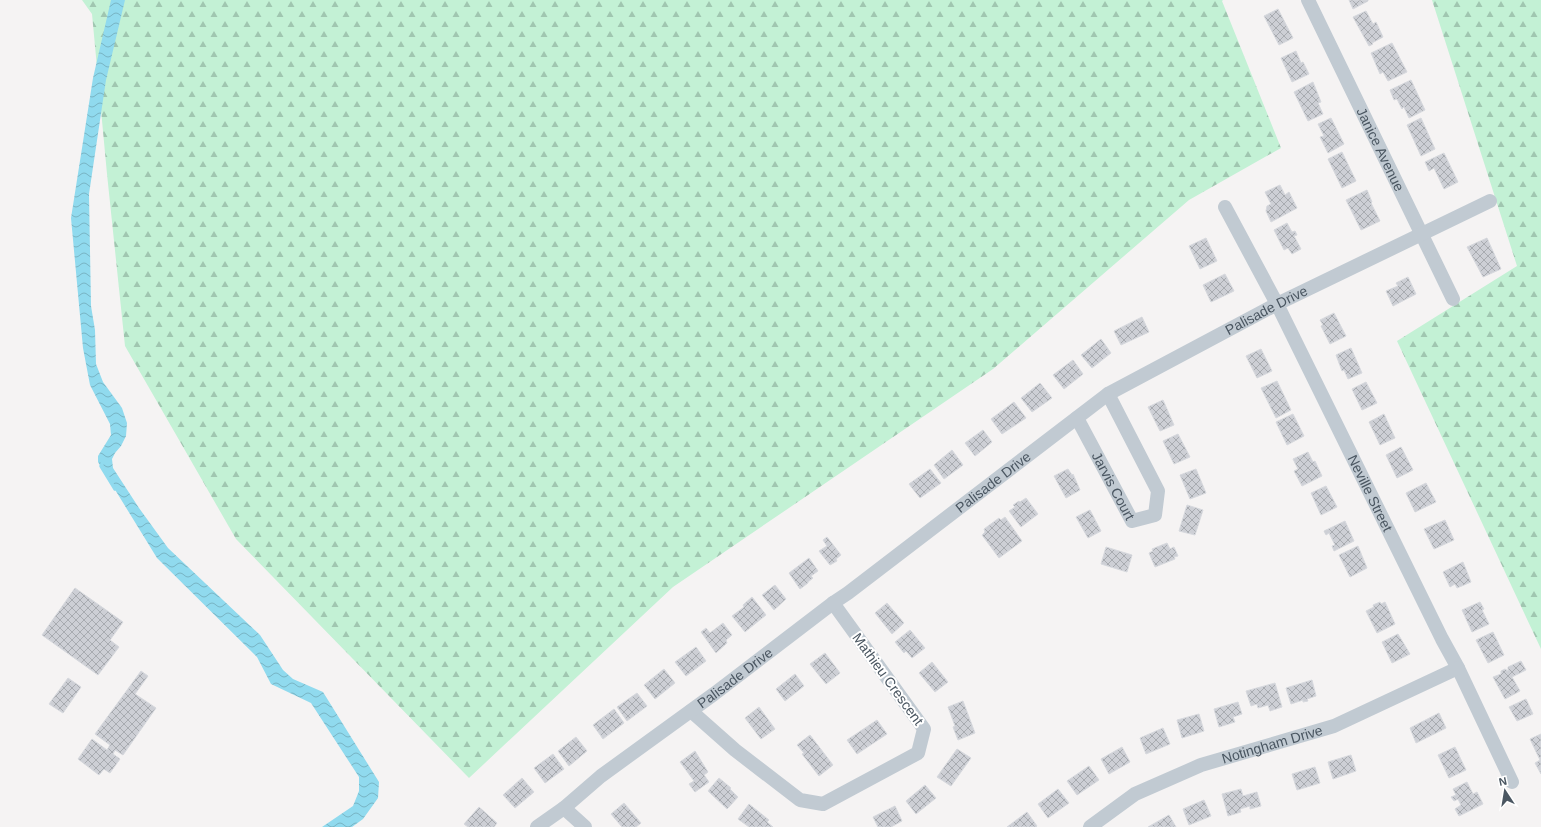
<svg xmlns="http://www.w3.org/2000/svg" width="1541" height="827" viewBox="0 0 1541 827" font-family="Helvetica,sans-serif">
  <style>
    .forest { fill: url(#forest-firs) }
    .water { fill: url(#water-waves) }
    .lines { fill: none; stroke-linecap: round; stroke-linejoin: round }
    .stream { stroke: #90daee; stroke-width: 3.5 }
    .building { fill: url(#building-cross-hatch); stroke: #d7d9de }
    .street { stroke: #c1cad2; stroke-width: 14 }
    .labels { text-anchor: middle; stroke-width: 4; stroke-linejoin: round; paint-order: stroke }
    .street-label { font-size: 14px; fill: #4a5661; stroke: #fff }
  </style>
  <defs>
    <pattern id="forest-firs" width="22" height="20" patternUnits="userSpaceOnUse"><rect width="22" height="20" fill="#c3f1d5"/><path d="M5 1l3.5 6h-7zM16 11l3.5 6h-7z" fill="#a0c6b0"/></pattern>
    <pattern id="water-waves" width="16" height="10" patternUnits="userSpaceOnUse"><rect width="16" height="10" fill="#90daee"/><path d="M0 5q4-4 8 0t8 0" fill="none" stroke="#78b4c4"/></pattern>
    <pattern id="building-cross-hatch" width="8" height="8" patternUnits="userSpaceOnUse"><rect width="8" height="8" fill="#cdcfd5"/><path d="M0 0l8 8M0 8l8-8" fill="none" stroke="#a8abb0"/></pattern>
  </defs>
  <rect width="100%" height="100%" fill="#f5f3f3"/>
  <g class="forest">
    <polygon points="82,0 1223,0 1222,1 1281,148 1189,200 993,369 673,587 469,778 236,539 125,346 107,174 92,14"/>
    <polygon points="1432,0 1541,0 1541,649 1397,341 1517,266"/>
  </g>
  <polygon class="water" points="111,0 125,0 106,80 89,194 91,306 95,330 96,364 103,382 122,408 127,423 126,436 121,446 115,453 112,459 113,468 139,508 168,548 260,635 283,670 293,679 323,692 379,782 378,798 363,819 352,827 322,827 353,806 359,791 359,777 311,703 271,684 257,657 157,558 98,462 98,456 111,435 110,424 90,385 83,348 71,218 93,78"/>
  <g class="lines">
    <polyline class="stream" points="103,462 101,466 115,489"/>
  </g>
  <g class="building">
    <polygon points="1349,0 1368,0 1368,1 1353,9"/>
    <polygon points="1278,9 1293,38 1279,45 1264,16"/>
    <polygon points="1366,11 1373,24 1376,22 1383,37 1372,43 1373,44 1369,46 1353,17"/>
    <polygon points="1392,43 1407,72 1388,81 1383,72 1380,74 1371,53"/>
    <polygon points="1296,51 1301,63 1303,62 1309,74 1292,82 1281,58"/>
    <polygon points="1411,80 1425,110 1409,118 1404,107 1402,109 1397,99 1394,100 1390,90"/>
    <polygon points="1313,82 1321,102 1318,103 1323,114 1308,121 1294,92"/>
    <polygon points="1331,118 1344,144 1328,153 1320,137 1324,136 1318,124"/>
    <polygon points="1421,118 1435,149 1421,156 1407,125"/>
    <polygon points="1342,152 1356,181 1342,188 1328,159"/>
    <polygon points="1444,153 1458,182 1444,189 1434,168 1429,171 1425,162"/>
    <polygon points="1280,185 1285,195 1289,192 1297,208 1271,222 1266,211 1267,206 1271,204 1265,192"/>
    <polygon points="1367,190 1372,202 1371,203 1380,221 1361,230 1346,200"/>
    <polygon points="1287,223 1292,232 1295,231 1297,235 1294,236 1301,249 1292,254 1288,248 1284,250 1274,230"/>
    <polygon points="1206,238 1217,261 1200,269 1189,246"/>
    <polygon points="1487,238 1501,269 1483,277 1467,247"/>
    <polygon points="1225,274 1234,291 1211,302 1203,285"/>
    <polygon points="1408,277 1416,294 1393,306 1386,291 1398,286 1396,283"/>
    <polygon points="1334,313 1346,336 1330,344 1321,326 1323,325 1320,320"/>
    <polygon points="1142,317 1149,332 1121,345 1114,331"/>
    <polygon points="1101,339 1111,353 1092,368 1081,355"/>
    <polygon points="1351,348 1362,373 1348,379 1344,370 1342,371 1336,355"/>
    <polygon points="1261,349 1272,371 1257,378 1246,356"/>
    <polygon points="1073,360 1083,374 1064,389 1053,375"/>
    <polygon points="1277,381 1291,410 1276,418 1261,388"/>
    <polygon points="1366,382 1377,403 1362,410 1352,389"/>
    <polygon points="1040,383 1052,398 1032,412 1021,398"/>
    <polygon points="1163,400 1174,425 1160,431 1148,407"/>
    <polygon points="1014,402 1026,418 1002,434 991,419"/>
    <polygon points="1293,414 1304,436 1287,445 1276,422"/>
    <polygon points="1384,414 1395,438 1380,445 1369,422"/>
    <polygon points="983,430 992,442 975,456 965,443"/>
    <polygon points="1178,434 1190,457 1174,464 1163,441"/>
    <polygon points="1401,447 1413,470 1397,478 1386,455"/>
    <polygon points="952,450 963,465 944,479 934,465"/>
    <polygon points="1308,452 1313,462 1315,461 1322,476 1302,486 1294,471 1298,469 1293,459"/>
    <polygon points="930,469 941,483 920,498 909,484"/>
    <polygon points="1068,469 1072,475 1073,474 1080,490 1066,498 1054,476"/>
    <polygon points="1196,469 1206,493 1190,499 1180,475"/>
    <polygon points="1426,483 1436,502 1415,512 1406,493"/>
    <polygon points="1326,486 1337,507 1321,515 1311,493"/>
    <polygon points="1026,498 1038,514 1021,527 1009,511 1015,507 1013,505 1019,501 1020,502"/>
    <polygon points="1187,505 1203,510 1195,535 1179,531"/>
    <polygon points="1090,510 1101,531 1088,538 1076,517"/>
    <polygon points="1005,517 1022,541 999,558 982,535 985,532 984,529 999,518 1001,520"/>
    <polygon points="1445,520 1454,540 1434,549 1424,529"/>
    <polygon points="1345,521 1354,541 1334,551 1332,546 1335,545 1329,533 1326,535 1324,531"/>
    <polygon points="827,537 841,555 836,559 837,561 830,565 819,551 827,546 823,540"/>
    <polygon points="1167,543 1170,549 1174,547 1178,556 1174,557 1175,559 1155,567 1149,553 1153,551 1152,549"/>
    <polygon points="1358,546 1367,568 1350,577 1339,555"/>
    <polygon points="1106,547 1132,555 1127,572 1101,564"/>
    <polygon points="809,558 818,571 811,576 813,578 808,582 808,583 800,589 789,573"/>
    <polygon points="1463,562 1471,582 1457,588 1455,584 1450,587 1443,572"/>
    <polygon points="775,585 786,599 774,610 762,595"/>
    <polygon points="75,588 123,622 110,640 119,647 98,675 42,635"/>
    <polygon points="752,597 766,615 745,632 732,616 744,607 743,605"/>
    <polygon points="1380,602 1381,604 1385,602 1395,624 1377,633 1366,611 1374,607 1373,605"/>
    <polygon points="1480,602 1484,609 1482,610 1489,624 1472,632 1462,610"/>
    <polygon points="887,603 904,623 892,634 875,613"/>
    <polygon points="723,623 732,635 726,640 727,643 716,653 701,632 706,628 710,633"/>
    <polygon points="910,630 925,648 912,658 906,651 904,653 895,642"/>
    <polygon points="1493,632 1504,655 1488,663 1476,640"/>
    <polygon points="1398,634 1410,654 1392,663 1382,642"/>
    <polygon points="696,647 706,661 686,676 675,662"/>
    <polygon points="825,653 840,673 826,684 810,664"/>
    <polygon points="1521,661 1526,670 1512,677 1520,691 1505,699 1493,677 1501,674 1501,671 1505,669 1508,671 1508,667"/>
    <polygon points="932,662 948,682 935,692 919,673"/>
    <polygon points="664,669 675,683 655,699 644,685"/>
    <polygon points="141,671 148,676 135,694 156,708 123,755 115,750 113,754 120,759 110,773 104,769 99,775 78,759 92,739 107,750 110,745 95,734"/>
    <polygon points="795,674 804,686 785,701 776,689"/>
    <polygon points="68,678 81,687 63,713 49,704"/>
    <polygon points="1312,680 1316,696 1307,699 1308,701 1303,702 1303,700 1291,704 1286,688"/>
    <polygon points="1275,683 1282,707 1270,711 1268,705 1258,708 1257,704 1251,706 1246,691"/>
    <polygon points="637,693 647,706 627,721 617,707"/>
    <polygon points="1526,699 1533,714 1517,721 1509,707"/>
    <polygon points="963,701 975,733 958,740 953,727 955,726 948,707"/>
    <polygon points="1238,702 1242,714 1233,717 1235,722 1219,727 1214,709"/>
    <polygon points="759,707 775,729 761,739 745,718"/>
    <polygon points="614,709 624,723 603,739 593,725"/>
    <polygon points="1439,713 1446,728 1416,743 1410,728"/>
    <polygon points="1199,714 1204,731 1182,738 1177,720"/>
    <polygon points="877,720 887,734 857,754 847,740"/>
    <polygon points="1163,728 1170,744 1146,754 1140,738"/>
    <polygon points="1541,734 1541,774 1535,763 1540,760 1530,739"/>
    <polygon points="810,735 833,765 819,776 802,754 804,753 797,745"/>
    <polygon points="576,737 587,751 569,766 558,751"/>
    <polygon points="1122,747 1130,762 1109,774 1101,759"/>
    <polygon points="1455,747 1466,770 1449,778 1438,755"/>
    <polygon points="957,749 971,758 951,786 937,777"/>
    <polygon points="695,751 708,772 704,775 709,782 695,792 689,784 694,781 680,762"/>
    <polygon points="553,754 564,769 545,783 534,768"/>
    <polygon points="1351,755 1356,771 1333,779 1328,762"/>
    <polygon points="1089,766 1099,780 1077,795 1067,781"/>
    <polygon points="1315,767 1320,783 1297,790 1292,774"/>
    <polygon points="522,778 534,792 515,808 503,795"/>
    <polygon points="719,778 731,788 730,789 738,797 727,809 708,791"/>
    <polygon points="1467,782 1473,794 1477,792 1483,804 1459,816 1455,809 1461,805 1458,799 1454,801 1451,797 1456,795 1453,789"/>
    <polygon points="925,785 936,798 916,814 906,801"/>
    <polygon points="1058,789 1069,803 1048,818 1038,804"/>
    <polygon points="1241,789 1243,796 1257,792 1261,806 1250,809 1250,806 1240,809 1241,812 1228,816 1222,794"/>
    <polygon points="1204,800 1211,816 1189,825 1183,809"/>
    <polygon points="624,803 641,823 636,827 622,827 611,814"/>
    <polygon points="749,804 769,820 767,822 773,827 749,827 738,819"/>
    <polygon points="895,806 902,821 891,827 878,827 873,817"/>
    <polygon points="479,807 497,823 494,827 468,827 464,824"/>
    <polygon points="1027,812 1037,826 1036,827 1007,827"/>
    <polygon points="1169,815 1176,827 1148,827"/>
  </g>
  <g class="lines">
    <g class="street">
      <path id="s1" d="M1308,0L1453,299"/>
      <path id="s2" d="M1225,207L1277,304L1442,639L1458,668L1512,782"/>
      <path id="s3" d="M1077,418L1132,521L1155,515L1158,491L1108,394"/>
      <polyline points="691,711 735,750 800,800 823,804 918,753 924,729 833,603"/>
      <polyline points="564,808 585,827"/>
      <path id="s4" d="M537,827L564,808L601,776L714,694L833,603L848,593L1108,394L1277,304L1490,201"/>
      <path id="s5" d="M1090,827L1135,794L1201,765L1334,726L1458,668"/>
    </g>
  </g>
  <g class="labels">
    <g class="street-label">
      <text dy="5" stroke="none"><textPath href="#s1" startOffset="166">Janice Avenue</textPath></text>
      <text dy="5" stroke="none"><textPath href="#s4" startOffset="896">Palisade Drive</textPath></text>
      <text dy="5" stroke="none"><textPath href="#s4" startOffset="572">Palisade Drive</textPath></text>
      <text dy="5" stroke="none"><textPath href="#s3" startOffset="77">Jarvis Court</textPath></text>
      <text dy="5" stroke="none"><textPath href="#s2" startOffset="321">Neville Street</textPath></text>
      <text dy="5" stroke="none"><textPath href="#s4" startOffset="248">Palisade Drive</textPath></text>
      <text transform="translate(888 679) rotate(54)" y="5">Mathieu Crescent</text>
      <text dy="5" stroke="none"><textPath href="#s5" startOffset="202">Notingham Drive</textPath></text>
    </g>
  </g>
  <g transform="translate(1505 791) rotate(348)" stroke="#ffffff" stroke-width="3" paint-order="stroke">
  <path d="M0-3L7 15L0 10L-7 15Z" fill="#4a5661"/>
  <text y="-6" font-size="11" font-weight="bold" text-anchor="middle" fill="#4a5661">N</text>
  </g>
</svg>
